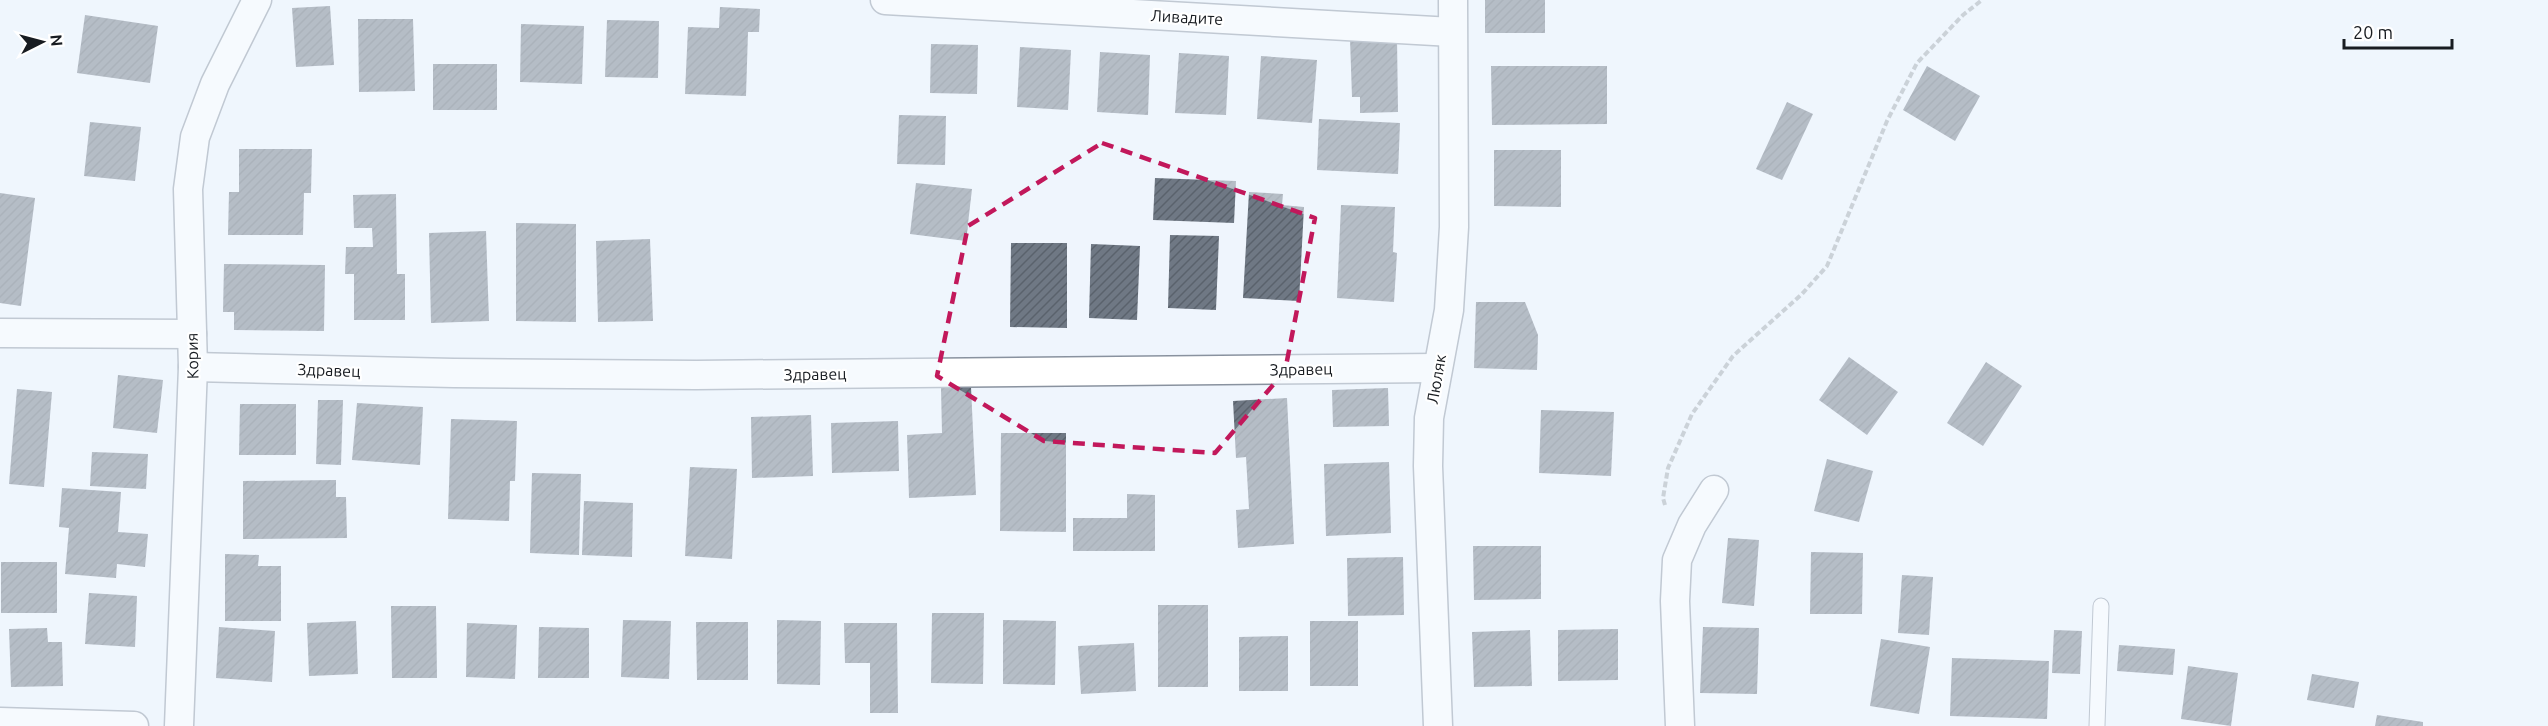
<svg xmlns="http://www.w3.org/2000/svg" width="2548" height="726" viewBox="0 0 2548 726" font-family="Ubuntu,sans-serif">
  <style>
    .building { fill: url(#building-hatch) }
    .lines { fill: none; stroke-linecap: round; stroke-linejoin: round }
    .service-casing { stroke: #89929f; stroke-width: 17 }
    .minor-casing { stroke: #89929f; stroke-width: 31 }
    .path { stroke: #a0a6ac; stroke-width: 4; stroke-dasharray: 6 3; stroke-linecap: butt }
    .service { stroke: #fff; stroke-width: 15 }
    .minor { stroke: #fff; stroke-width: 28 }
    .marked { fill: none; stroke: #c2185b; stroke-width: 4.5; stroke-dasharray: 12 8; stroke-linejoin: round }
    .labels { text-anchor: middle; stroke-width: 4.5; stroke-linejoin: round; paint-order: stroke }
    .street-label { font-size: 16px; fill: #181c21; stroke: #fff }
  </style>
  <defs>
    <pattern id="building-hatch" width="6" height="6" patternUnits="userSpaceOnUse" patternTransform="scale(1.5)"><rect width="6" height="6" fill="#6f7884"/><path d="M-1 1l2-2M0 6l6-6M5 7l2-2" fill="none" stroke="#5a626c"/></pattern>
  </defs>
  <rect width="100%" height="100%" fill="#eff5fd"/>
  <g class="building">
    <rect x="1485" y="0" width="60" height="33"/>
    <polygon points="330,6 334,65 296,67 292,8"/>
    <polygon points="720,7 760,9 759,32 748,32 746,96 685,94 688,27 719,28"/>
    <polygon points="85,15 158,26 150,83 77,73"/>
    <polygon points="358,19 413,19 415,91 359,92"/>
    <polygon points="607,20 659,21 658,78 605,77"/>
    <polygon points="521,24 584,26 582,84 520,82"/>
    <polygon points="1397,38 1398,112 1360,113 1360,97 1352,97 1350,39"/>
    <polygon points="931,44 978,45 977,94 930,93"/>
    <polygon points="1020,47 1071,50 1068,110 1017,107"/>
    <polygon points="1100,52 1150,55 1148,115 1097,112"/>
    <polygon points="1179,53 1229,56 1226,115 1175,113"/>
    <polygon points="1261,56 1317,60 1312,123 1257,119"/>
    <rect x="433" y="64" width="64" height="46"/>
    <polygon points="1491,66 1607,66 1607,124 1492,125"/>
    <polygon points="1927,66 1980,96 1955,141 1903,110"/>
    <polygon points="1787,102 1813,114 1782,180 1756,169"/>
    <polygon points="899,115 946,116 945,165 897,164"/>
    <polygon points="1319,119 1400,123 1398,174 1317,170"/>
    <polygon points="90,122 141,127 135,181 84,176"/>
    <polygon points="239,149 312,149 311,193 304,193 303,235 228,235 229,192 239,192"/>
    <polygon points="1494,150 1561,150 1561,207 1494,206"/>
    <polygon points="1155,178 1236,181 1234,223 1153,220"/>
    <polygon points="916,183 972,189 966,241 910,234"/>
    <polygon points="1249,192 1283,194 1282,205 1304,207 1299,301 1243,298"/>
    <polygon points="0,193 35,198 21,306 0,303"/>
    <polygon points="396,194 397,274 405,274 405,320 354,320 354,274 345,274 346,247 373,247 372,228 354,228 353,195"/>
    <polygon points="1341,205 1395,207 1393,252 1397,253 1394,302 1337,298"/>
    <polygon points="516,223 576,224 576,322 516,321"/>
    <polygon points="486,231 489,321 431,323 429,233"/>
    <polygon points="1170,235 1219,236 1216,310 1168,308"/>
    <polygon points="650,239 653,321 598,322 596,241"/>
    <polygon points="1011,243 1067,243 1067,328 1010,327"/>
    <polygon points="1091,244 1140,246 1137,320 1089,318"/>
    <polygon points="224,264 325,265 324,331 234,330 234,312 223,312"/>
    <polygon points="1476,302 1525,302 1538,335 1537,370 1474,368"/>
    <polygon points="1849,357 1898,392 1867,435 1819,400"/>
    <polygon points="1986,362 2022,386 1983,446 1947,423"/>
    <polygon points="118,375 163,380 157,433 113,428"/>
    <polygon points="971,387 976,495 909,498 907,435 942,433 941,388"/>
    <polygon points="1388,388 1389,426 1333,427 1332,390"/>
    <polygon points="17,389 52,392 44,487 9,484"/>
    <polygon points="1287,398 1294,544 1238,548 1236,510 1249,509 1246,457 1236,458 1233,401"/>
    <polygon points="318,400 343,400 341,465 316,464"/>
    <polygon points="357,403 423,407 420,465 352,460"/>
    <polygon points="240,404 296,404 296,455 239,455"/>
    <polygon points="1541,410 1614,412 1611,476 1539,473"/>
    <polygon points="811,415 813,476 752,478 751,417"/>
    <polygon points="451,419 517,421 515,481 510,481 509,521 448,519"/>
    <polygon points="898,421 899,471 832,473 831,423"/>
    <polygon points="1001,433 1066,433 1066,532 1000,531"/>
    <polygon points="92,452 148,454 146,489 90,486"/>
    <polygon points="1827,459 1873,471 1859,522 1814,511"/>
    <polygon points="1389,462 1391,533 1326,536 1324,464"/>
    <polygon points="690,467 737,469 732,559 685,556"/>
    <polygon points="532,473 581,474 579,555 530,553"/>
    <polygon points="336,480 336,497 346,497 347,538 243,539 243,481"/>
    <polygon points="62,488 121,492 118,532 148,534 145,567 117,564 116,578 65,574 69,528 59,527"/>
    <polygon points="1127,494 1155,495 1155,551 1073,551 1073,518 1127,518"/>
    <polygon points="584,501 633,503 632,557 582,555"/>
    <polygon points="1728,538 1759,540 1754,606 1722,603"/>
    <polygon points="1473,546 1541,546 1541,599 1474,600"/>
    <polygon points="1811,552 1863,553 1862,614 1810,614"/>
    <polygon points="225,554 259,555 258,566 281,566 281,621 225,621"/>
    <polygon points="1403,557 1404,615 1348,616 1347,558"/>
    <rect x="1" y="562" width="56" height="51"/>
    <polygon points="1902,575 1933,577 1929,635 1898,633"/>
    <polygon points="89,593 137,596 135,647 85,644"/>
    <rect x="1158" y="605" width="50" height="82"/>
    <polygon points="391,606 436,606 437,678 392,678"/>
    <polygon points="932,613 984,613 983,684 931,683"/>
    <polygon points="623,620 671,621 669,679 621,677"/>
    <polygon points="777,620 821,621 820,685 777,684"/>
    <polygon points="1003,620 1056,621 1055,685 1003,684"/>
    <polygon points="356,621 358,674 309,676 307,623"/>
    <rect x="1310" y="621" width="48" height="65"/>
    <polygon points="696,622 748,622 748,680 697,680"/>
    <polygon points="467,623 517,625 515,679 466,677"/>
    <polygon points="844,623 897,623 898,713 870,713 870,663 845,663"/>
    <polygon points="219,627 275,631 272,682 216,678"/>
    <polygon points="539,627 589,628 589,678 538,678"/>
    <polygon points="1703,627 1759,628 1757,694 1700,693"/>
    <polygon points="47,628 48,642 62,642 63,686 11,687 9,629"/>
    <polygon points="1618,629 1618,680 1558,681 1558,630"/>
    <polygon points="1530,630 1532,686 1474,687 1472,632"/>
    <polygon points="2054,630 2082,631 2080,674 2052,673"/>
    <polygon points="1288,636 1288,691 1239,691 1239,637"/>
    <polygon points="1881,639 1930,647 1919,714 1870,706"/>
    <polygon points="1134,643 1136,691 1081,694 1078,646"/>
    <polygon points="2119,645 2175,649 2173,675 2117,671"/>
    <polygon points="1952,658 2049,661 2047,719 1950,716"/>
    <polygon points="2188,666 2238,673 2231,726 2181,719"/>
    <polygon points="2312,674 2359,682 2354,708 2307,700"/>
    <polygon points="2377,715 2423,722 2423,726 2375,726"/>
  </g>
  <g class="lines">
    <defs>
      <polyline id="service" points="2097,726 2101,606"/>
      <g id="minor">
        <polyline points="885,0 1452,32"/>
        <polyline points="0,333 192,334"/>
        <polyline points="193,367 454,373 696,375 1437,368"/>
        <polyline points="0,722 134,726"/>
        <polyline points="179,726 193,367 188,189 195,137 215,84 257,0"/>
        <polyline points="1438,726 1428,466 1429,418 1449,310 1454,227 1453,0"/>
        <polyline points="1680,726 1675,601 1677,560 1692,525 1714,490"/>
      </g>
    </defs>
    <use href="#service" class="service-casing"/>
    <use href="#minor" class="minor-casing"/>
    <polyline class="path" points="1665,505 1663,498 1668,468 1692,414 1733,356 1802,294 1827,266 1887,121 1917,63 1963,15 1982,0"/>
    <use href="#service" class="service"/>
    <use href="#minor" class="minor"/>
  </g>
  <path d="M0 0H2548V726H0ZM1102,143L1315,218L1285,371L1215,453L1044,441L937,376L968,226Z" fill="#eff5fd" fill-opacity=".55" fill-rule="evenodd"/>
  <path class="marked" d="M1102,143L1315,218L1285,371L1215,453L1044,441L937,376L968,226Z"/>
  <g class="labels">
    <g class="street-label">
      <text transform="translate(1187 17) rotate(3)" y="6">Ливадите</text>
      <text transform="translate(192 356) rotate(-91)" y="6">Кория</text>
      <text transform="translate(1301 369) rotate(-1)" y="6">Здравец</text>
      <text transform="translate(329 370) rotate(2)" y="6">Здравец</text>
      <text transform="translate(815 374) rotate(-1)" y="6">Здравец</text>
      <text transform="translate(1436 379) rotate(-80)" y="6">Люляк</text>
    </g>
  </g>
  <g transform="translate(42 42) rotate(84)" stroke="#ffffff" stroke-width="4.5" paint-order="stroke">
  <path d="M0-4.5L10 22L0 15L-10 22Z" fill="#181c21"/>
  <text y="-9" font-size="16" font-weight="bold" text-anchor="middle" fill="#181c21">N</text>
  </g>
  <path d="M2344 39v9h108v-9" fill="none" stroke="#181c21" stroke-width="3"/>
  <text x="2353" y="39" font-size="18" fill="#181c21" stroke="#ffffff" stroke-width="4.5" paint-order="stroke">20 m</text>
</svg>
